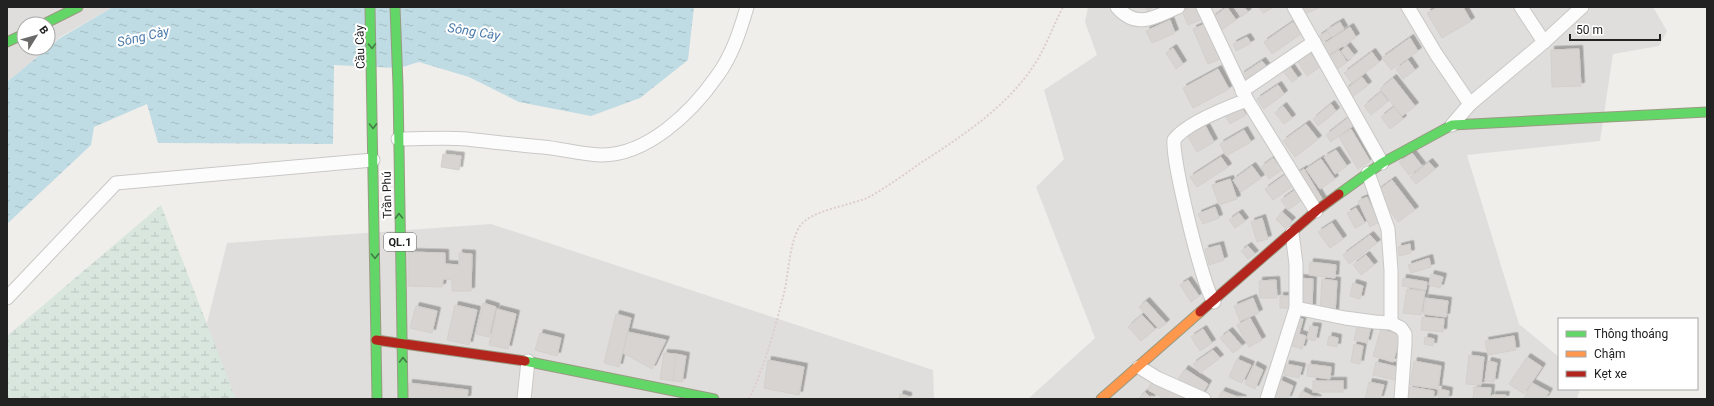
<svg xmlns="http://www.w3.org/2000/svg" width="1714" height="406" viewBox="0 0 1714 406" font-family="Roboto,sans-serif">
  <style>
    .residential { fill: #dfdedc }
    .wetland { fill: url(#wetland-marsh) }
    .water { fill: url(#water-ripples) }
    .building { fill: #d7d4d2; stroke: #d3d0cc; filter: url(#shadow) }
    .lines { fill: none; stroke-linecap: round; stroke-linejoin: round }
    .street-casing { stroke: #c9c8c7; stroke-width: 15 }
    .fast-casing { stroke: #999a82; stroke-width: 11 }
    .slow-casing { stroke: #999a82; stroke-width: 11 }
    .jam-casing { stroke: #999a82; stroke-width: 11 }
    .path { stroke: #dccecd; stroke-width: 2; stroke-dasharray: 2 2; stroke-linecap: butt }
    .street { stroke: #fdfcfc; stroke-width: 13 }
    .fast { stroke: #63d668; stroke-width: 9 }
    .slow { stroke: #ff974d; stroke-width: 9 }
    .jam { stroke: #b3261e; stroke-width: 9 }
    .oneway { stroke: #427c45 }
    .labels { text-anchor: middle; stroke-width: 4; stroke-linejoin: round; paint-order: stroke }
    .shield { fill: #fff; stroke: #646464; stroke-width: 1 }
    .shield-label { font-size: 11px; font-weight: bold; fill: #222 }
    .street-label { font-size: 12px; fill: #222; stroke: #fff }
    .water-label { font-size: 13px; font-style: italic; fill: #4a7aab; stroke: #fff }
  </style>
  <defs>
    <pattern id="wetland-marsh" width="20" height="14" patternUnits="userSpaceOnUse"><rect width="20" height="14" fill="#d9e6de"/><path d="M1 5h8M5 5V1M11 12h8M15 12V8" fill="none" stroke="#bac5be"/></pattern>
    <pattern id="water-ripples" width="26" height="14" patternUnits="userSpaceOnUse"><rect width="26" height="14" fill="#bfdbe3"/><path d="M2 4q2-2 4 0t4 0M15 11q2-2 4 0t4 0" fill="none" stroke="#a4bcc2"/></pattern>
    <filter id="shadow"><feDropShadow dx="3.5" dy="-3.5" stdDeviation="0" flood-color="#0004"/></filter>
  </defs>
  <rect width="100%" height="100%" fill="#f0eeeb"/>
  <g class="residential">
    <polygon points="7,7 113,7 60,37 48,48 48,24 24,24 24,48 48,48 7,82"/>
    <polygon points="1088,7 1653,7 1667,31 1659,46 1613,54 1600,141 1467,155 1519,324 1559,357 1559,389 1580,389 1577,399 1028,399 1095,338 1036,187 1064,159 1044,90 1097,55 1085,22"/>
    <polygon points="491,224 933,370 934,399 188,399 227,243"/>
  </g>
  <polygon class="wetland" points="161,205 236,399 7,399 7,336"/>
  <polygon class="water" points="113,7 694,7 688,60 640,98 591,116 519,102 469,77 419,62 399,68 334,65 333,144 158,143 147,104 94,127 91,145 7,224 7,82 60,38"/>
  <g class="building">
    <polygon points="1145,7 1153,7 1148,11"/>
    <polygon points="1191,7 1196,7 1202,19 1188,25 1182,11"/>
    <polygon points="1227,7 1236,20 1221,30 1212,18"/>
    <polygon points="1234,7 1244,7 1248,12 1241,17"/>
    <polygon points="1259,7 1274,7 1263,13"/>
    <polygon points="1301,7 1321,7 1305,14"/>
    <polygon points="1438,7 1463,7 1471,21 1442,38 1427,13"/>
    <polygon points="1170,20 1175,33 1152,43 1146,31"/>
    <polygon points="1293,22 1301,34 1272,54 1264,42"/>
    <polygon points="1340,22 1344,29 1332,37 1327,30"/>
    <polygon points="1205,24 1220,59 1208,64 1193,29"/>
    <polygon points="1350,27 1356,37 1329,55 1322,45"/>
    <polygon points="1327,31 1331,37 1322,42 1318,37"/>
    <polygon points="1247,37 1251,43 1236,51 1233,44"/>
    <polygon points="1410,38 1418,51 1391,70 1382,58"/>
    <polygon points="1347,46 1354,55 1348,60 1341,51"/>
    <polygon points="1173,48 1183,64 1176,69 1166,53"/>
    <polygon points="1579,49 1581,86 1552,87 1551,50"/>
    <polygon points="1339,50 1347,62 1336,70 1327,58"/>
    <polygon points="1309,51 1320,67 1307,76 1296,59"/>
    <polygon points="1372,52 1379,62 1352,83 1344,73"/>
    <polygon points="1408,60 1415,70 1403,79 1396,69"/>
    <polygon points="1262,61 1269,70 1247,84 1241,75"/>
    <polygon points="1289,65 1298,78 1292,82 1282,70"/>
    <polygon points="1218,69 1229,89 1193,108 1183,88"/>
    <polygon points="1362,77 1368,85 1351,98 1345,90"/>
    <polygon points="1393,78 1415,106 1402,116 1380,89"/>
    <polygon points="1278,85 1284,94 1264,109 1257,99"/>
    <polygon points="1381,92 1388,101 1371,115 1364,106"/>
    <polygon points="1331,104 1336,111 1318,126 1313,119"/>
    <polygon points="1241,106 1246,115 1230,124 1225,115"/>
    <polygon points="1283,106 1292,118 1284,124 1275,113"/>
    <polygon points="1394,107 1403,119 1390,129 1381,117"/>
    <polygon points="1348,118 1354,125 1331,142 1326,135"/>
    <polygon points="1306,124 1318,139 1295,157 1283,141"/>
    <polygon points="1205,125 1214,142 1197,152 1187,135"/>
    <polygon points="1351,129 1370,161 1358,169 1339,137"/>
    <polygon points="1244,130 1251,142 1226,156 1220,144"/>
    <polygon points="1336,150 1347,166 1335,174 1324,157"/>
    <polygon points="1412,153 1422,166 1409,175 1399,162"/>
    <polygon points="443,154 461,156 459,170 441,167"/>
    <polygon points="1221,157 1228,167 1197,187 1190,177"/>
    <polygon points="1273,158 1282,170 1269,179 1261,167"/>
    <polygon points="1321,159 1335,179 1320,189 1306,169"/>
    <polygon points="1429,162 1435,169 1416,184 1410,177"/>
    <polygon points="1252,166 1261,178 1241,192 1233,180"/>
    <polygon points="1304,169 1324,202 1316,207 1296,174"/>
    <polygon points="1285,175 1293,186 1273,200 1265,189"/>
    <polygon points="1230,179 1237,199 1219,205 1212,185"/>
    <polygon points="1392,180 1415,210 1398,222 1376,192"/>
    <polygon points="1295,190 1302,200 1288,210 1281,200"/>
    <polygon points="1367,197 1379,222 1370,227 1358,201"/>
    <polygon points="1215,207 1219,218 1203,224 1198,214"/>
    <polygon points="1356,208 1365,223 1355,228 1347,213"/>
    <polygon points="1282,212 1292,221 1285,228 1276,219"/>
    <polygon points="1239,213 1245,221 1235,228 1229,220"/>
    <polygon points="1262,218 1268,239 1257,242 1251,222"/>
    <polygon points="1332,223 1343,239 1330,248 1318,232"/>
    <polygon points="1370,235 1377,243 1349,264 1343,255"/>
    <polygon points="1410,244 1411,253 1399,256 1398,247"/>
    <polygon points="1220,245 1224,260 1209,265 1205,249"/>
    <polygon points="1248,246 1255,254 1248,259 1241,251"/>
    <polygon points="408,252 445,253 445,264 459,265 459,253 472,254 471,291 452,291 452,280 443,279 442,287 408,286"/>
    <polygon points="1366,255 1374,265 1361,275 1353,265"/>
    <polygon points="1429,258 1431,267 1411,273 1408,265"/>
    <polygon points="1310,262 1336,265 1335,278 1309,275"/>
    <polygon points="1431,274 1443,277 1440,288 1429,285"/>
    <polygon points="1298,278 1313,279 1312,308 1297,307"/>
    <polygon points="1403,278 1427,282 1426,290 1402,286"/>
    <polygon points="1322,279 1337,281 1335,313 1320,312"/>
    <polygon points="1188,280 1199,296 1191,302 1180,285"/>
    <polygon points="1276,280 1277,298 1260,298 1259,281"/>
    <polygon points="1353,283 1363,286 1360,299 1350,296"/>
    <polygon points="1407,289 1425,291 1421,315 1403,313"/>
    <rect x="1280" y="296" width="13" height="12"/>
    <polygon points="1253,298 1259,313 1240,321 1234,306"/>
    <polygon points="1425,298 1448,301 1446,317 1423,314"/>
    <polygon points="1146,301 1166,323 1159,329 1139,307"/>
    <polygon points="483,303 496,307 489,337 476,334"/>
    <polygon points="455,305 477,310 469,345 447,340"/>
    <polygon points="416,306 437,311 432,333 410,328"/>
    <polygon points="497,309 516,314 508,349 489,345"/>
    <polygon points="616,314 631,318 619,367 604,363"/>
    <polygon points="1142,315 1155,329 1141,341 1128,327"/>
    <polygon points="1422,317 1444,319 1443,332 1421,330"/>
    <polygon points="1250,318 1262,340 1249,347 1237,325"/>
    <polygon points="1296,318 1303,319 1299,334 1306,336 1302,349 1289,345"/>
    <polygon points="1358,323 1371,326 1367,343 1354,340"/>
    <polygon points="1310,326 1318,327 1315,341 1307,339"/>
    <polygon points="1203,329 1212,343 1200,351 1191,337"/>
    <polygon points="1381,329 1401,335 1393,362 1373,356"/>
    <polygon points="1229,331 1242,346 1233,353 1220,338"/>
    <polygon points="628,332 666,340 652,369 623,353"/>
    <polygon points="540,333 561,338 557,356 535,350"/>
    <polygon points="1329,336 1338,338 1337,347 1327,345"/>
    <polygon points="1514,336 1516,350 1488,355 1485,341"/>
    <polygon points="1425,337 1434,339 1433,346 1424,344"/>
    <polygon points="1354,344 1363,346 1360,364 1351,362"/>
    <polygon points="1213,350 1220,358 1200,373 1193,364"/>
    <polygon points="664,353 676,354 673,381 660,379"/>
    <polygon points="676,354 686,356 682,382 673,381"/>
    <polygon points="1469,355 1484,357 1481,385 1466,384"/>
    <polygon points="1527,357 1542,367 1524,394 1509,384"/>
    <polygon points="1237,359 1251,365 1242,383 1229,377"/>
    <polygon points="768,360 804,367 799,395 764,388"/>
    <polygon points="1414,361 1441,366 1438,389 1410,385"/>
    <polygon points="1488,361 1497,363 1494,382 1485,381"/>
    <polygon points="1376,362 1402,368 1399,381 1373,375"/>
    <polygon points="1286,364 1302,367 1299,378 1284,375"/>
    <polygon points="1308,364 1331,367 1330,379 1307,376"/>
    <polygon points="1254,365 1263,370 1255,389 1245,384"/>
    <polygon points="1185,369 1208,384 1201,396 1177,381"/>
    <polygon points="1280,380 1293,386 1288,399 1273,399"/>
    <polygon points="1152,381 1184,398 1183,399 1165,399 1148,390"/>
    <rect x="1313" y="381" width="30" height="11"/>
    <polygon points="1369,382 1384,385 1380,399 1365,399"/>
    <polygon points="409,383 468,390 467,399 408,399"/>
    <polygon points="1532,383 1549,392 1545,399 1524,399"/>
    <polygon points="1410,387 1434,391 1433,399 1408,399"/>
    <polygon points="1474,387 1491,388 1490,399 1473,399"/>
    <polygon points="1439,389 1449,391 1448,399 1438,399"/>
    <polygon points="1222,391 1243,399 1218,399"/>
    <polygon points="1302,391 1318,399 1298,399"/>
    <polygon points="1145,392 1152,399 1138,399"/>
    <polygon points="900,394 908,396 908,399 899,399"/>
    <polygon points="1492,395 1506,395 1505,399 1492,399"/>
  </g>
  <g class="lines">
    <defs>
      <g id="street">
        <path d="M1117,7C1137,30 1155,17 1178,7"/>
        <polyline points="1203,7 1247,100 1316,211"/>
        <polyline points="1294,7 1382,163"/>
        <polyline points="1408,7 1436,54 1470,104"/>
        <polyline points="1521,7 1544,42"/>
        <polyline points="1242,91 1314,42"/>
        <polyline points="1452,125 1470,104 1544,42 1582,7"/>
        <path d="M398,139C421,139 445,137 467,139C493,142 518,145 543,147C562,149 581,154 600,155C647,156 692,112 717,76C732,56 740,31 747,7"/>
        <polyline points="1368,173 1388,229 1391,270 1391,323"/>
        <polyline points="7,298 116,183 373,160"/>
        <path d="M1214,302C1202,285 1172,160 1174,140C1185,124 1228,107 1247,100"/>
        <polyline points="1296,308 1345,318 1375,322 1391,323 1401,328 1405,334 1405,344 1401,399"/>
        <polyline points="1139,367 1157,378 1204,399"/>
        <polyline points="524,399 528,361"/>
        <polyline points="1267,399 1296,308 1296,264 1292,233"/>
      </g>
      <g id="fast">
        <polyline points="370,7 377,399"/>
        <polyline points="395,7 398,86 403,399"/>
        <polyline points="44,24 78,7"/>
        <polyline points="7,42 24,34"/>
        <polyline points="1339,194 1382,163 1452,125 1707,112"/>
        <polyline points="525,361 714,399"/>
      </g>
      <polyline id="slow" points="1101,399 1200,312"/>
      <g id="jam">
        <polyline points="1200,312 1316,211 1339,194"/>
        <polyline points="376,340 525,361"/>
      </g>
    </defs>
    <use href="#street" class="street-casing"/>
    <use href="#fast" class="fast-casing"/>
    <use href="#slow" class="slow-casing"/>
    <use href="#jam" class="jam-casing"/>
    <path class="path" d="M749,399C765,366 775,328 784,293C789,273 789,243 800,226C812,209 852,206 871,196C888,186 904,175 919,164C964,135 1010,105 1038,59C1047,43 1054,24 1063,7"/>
    <use href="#street" class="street"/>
    <use href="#fast" class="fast"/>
    <use href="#slow" class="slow"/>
    <use href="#jam" class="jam"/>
  </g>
  <defs><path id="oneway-chevron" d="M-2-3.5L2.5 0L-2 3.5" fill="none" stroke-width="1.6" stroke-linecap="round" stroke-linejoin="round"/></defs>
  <g class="oneway">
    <use href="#oneway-chevron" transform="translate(372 46) rotate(88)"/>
    <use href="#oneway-chevron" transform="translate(373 126) rotate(89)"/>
    <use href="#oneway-chevron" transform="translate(399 216) rotate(-91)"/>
    <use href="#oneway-chevron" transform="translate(375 256) rotate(89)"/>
    <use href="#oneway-chevron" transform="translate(403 360) rotate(-90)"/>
  </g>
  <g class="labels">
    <rect class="shield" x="384" y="233" width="32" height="18" rx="3"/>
    <g class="shield-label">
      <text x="400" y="246">QL.1</text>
    </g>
    <g class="street-label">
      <text transform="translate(360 47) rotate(-92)" y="4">Cầu Cày</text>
      <text transform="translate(387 195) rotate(-91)" y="4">Trần Phú</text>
    </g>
    <g class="water-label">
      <text transform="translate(474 31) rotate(9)" y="5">Sông Cày</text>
      <text transform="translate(143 36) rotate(-13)" y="5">Sông Cày</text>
    </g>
  </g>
  <rect width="1714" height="406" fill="none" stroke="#222222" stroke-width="16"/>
  <rect x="1558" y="318" width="140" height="72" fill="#ffffff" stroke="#a7a7a7"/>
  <rect x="1566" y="331" width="20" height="6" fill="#63d668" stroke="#a7a7a7"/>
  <text x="1594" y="338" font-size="12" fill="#222222">Thông thoáng</text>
  <rect x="1566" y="351" width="20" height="6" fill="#ff974d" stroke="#a7a7a7"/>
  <text x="1594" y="358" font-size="12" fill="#222222">Chậm</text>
  <rect x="1566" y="371" width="20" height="6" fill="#b3261e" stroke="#a7a7a7"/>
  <text x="1594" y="378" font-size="12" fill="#222222">Kẹt xe</text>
  <g transform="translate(36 36) rotate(53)"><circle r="19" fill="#ffffff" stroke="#a7a7a7"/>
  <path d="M0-3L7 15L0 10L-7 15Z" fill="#6a6968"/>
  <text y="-6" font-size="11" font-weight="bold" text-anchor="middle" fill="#222222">B</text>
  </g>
  <path d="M1570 34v6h90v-6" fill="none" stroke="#222222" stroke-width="2"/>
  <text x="1576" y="34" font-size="12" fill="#222222" stroke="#ffffff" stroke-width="3" paint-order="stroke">50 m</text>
</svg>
